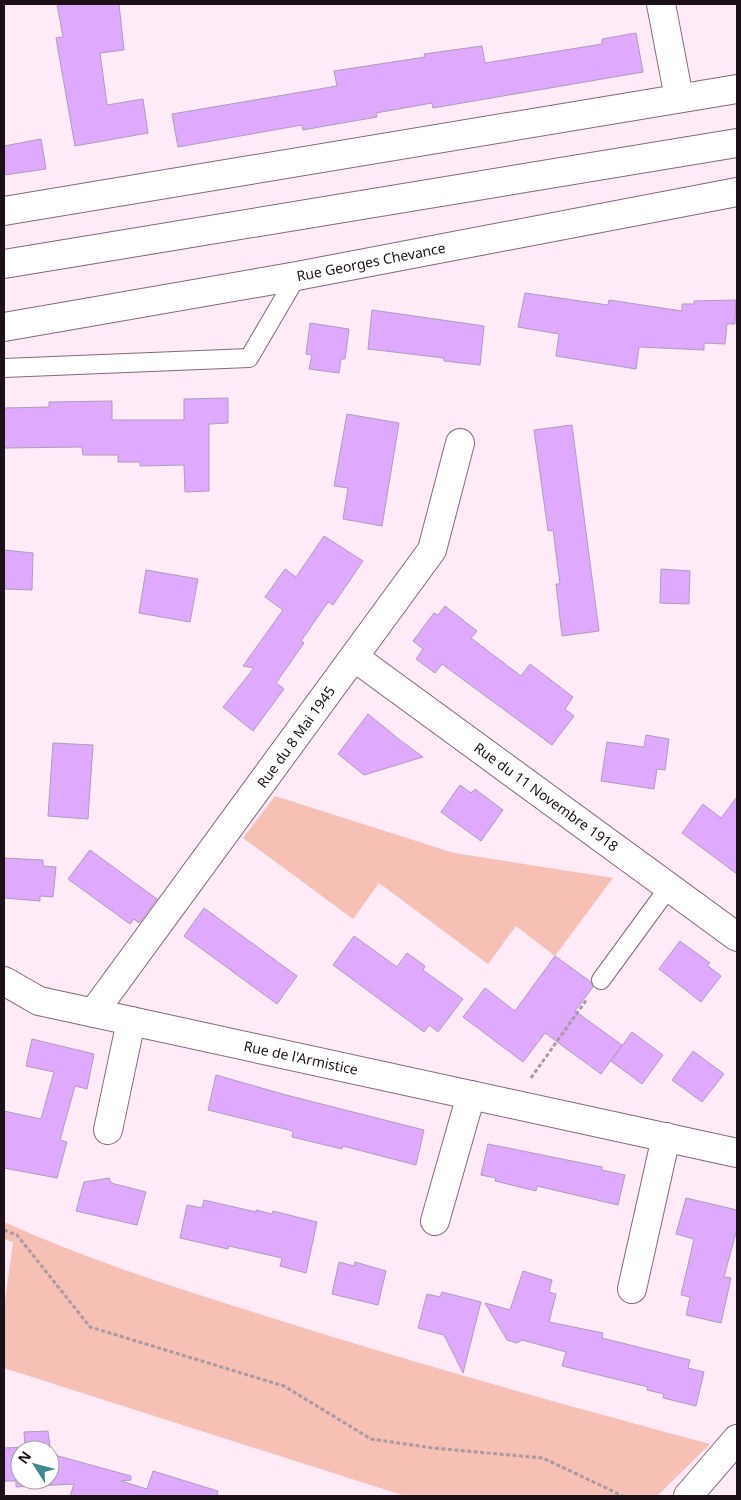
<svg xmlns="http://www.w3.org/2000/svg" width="741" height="1500" viewBox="0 0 741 1500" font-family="'Noto Sans',sans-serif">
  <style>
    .green { fill: #f6c0b4 }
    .building { fill: #dfa9fd; stroke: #af9cba; fill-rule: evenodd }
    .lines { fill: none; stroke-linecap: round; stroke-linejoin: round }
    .service-casing { stroke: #86677b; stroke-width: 20 }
    .minor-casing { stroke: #86677b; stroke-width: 30 }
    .secondary-casing { stroke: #86677b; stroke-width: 30 }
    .path { stroke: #ab99a4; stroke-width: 3; stroke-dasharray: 4 2.5; stroke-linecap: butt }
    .service { stroke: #fff; stroke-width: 18 }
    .minor { stroke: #fff; stroke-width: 28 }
    .secondary { stroke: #fff; stroke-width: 28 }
    .labels { text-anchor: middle; stroke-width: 4.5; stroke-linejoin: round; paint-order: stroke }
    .street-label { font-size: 14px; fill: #1c1018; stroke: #fff }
  </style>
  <rect width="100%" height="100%" fill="#ffeaf7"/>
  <g class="green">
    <polygon points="275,796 454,853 613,878 555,956 516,926 488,964 379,883 353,919 243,838"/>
    <path d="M4,1222C86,1259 170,1286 256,1313C406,1361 558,1403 710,1444L657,1496H405L4,1368V1308L13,1242L4,1239Z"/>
  </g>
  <g class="building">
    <polygon points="57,4 119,4 124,50 100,53 107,105 143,99 148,133 75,146 56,38 63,37"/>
    <polygon points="636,33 643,72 433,108 432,103 376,113 377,117 325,126 303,130 302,125 178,147 172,114 337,86 334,71 425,57 424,54 482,46 485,63 602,44 602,39"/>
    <polygon points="41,139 46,169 4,175 4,146"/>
    <polygon points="525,293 608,305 609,300 682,311 682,304 694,304 694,301 736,300 735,324 727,324 725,344 704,343 704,350 639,347 636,369 556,356 559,334 518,327"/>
    <polygon points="372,310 484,326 480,365 444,361 444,358 368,349"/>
    <polygon points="310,323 349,329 345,359 341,359 339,373 309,369 312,355 306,354"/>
    <polygon points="228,398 228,423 209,424 209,491 185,492 184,465 140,466 140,462 118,462 118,455 83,455 82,447 4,448 4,408 49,407 49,402 112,401 112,420 184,420 184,399"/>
    <polygon points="347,414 399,423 382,526 343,519 348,488 334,486"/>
    <polygon points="572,425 599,631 562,636 556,584 560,584 553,530 548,531 534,430"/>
    <polygon points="324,536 363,561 333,605 328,602 301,641 304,643 276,683 284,689 253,731 223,707 254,668 243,666 283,610 265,597 285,569 296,577"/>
    <polygon points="4,550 33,553 32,590 4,589"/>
    <polygon points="661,569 690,571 689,604 660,603"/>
    <polygon points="146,570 198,579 190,622 139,613"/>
    <polygon points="445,606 477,631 471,638 521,676 530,664 573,697 565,709 574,716 552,745 442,664 435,673 416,659 423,649 413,641 434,613 438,615"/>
    <polygon points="368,714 400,740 423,757 364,775 338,754"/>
    <polygon points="646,735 669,739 665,770 657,769 654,789 601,781 607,742 644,747"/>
    <polygon points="53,743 93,745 88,819 48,816"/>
    <polygon points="460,785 471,793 475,789 503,810 481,841 441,812"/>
    <polygon points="737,797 737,874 682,833 703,804 721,818"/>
    <polygon points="90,850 157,899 139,923 134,919 130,924 68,879"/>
    <polygon points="4,858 43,860 43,866 56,867 53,897 40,896 40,901 4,898"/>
    <polygon points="204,908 297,976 277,1004 184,936"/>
    <polygon points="354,936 397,967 407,953 425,966 423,970 463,999 438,1032 429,1025 424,1032 333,965"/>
    <polygon points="680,941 710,963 707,965 721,976 701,1002 659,969"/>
    <polygon points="555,956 591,982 593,987 575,1011 622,1045 601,1074 545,1033 523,1062 463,1017 485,988 515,1011"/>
    <polygon points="632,1032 663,1055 642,1084 611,1061"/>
    <polygon points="32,1039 94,1054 87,1089 75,1086 60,1140 67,1142 57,1178 4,1168 4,1111 41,1119 54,1072 26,1066"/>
    <polygon points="693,1051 724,1074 702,1102 672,1080"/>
    <polygon points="216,1075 286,1095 424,1130 416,1165 343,1146 342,1149 292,1137 293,1131 208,1110"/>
    <polygon points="488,1144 602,1167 602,1170 625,1175 618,1205 537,1186 536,1191 495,1181 496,1178 481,1175"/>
    <polygon points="109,1178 111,1183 146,1192 137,1225 76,1211 84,1182"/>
    <polygon points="686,1198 737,1210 737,1229 724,1277 731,1278 721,1323 686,1315 690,1297 681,1295 694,1239 676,1234"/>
    <polygon points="204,1200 256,1212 256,1210 272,1214 273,1211 317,1222 306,1273 280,1266 282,1258 229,1246 228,1249 180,1238 187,1205 202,1208"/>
    <polygon points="339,1262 354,1266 355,1262 386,1271 378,1305 332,1294"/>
    <polygon points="523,1271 552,1280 549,1292 556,1294 549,1322 603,1333 602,1338 690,1360 688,1368 704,1372 696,1406 663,1398 664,1394 647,1390 648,1387 562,1366 566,1352 522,1340 517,1343 507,1340 485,1303 510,1310"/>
    <polygon points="442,1292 481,1302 463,1373 444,1335 418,1328 427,1294 440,1297"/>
    <path d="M48,1431L51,1454L131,1476V1480L121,1481L147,1489L153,1471L218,1491L217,1496H70L74,1484L16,1487V1481H4V1448L25,1447L24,1432ZM20,1450H50V1480H20Z"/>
  </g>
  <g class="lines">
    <defs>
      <g id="service">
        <polyline points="4,368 249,358 297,276"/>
        <polyline points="601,980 669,887"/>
      </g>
      <g id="minor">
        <polyline points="661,4 679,98"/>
        <polyline points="4,211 737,89"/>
        <polyline points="4,327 297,276 737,192"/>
        <polyline points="354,657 737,937"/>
        <polyline points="4,981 39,1001 737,1153"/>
        <polyline points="93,1013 432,550 460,443"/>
        <polyline points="108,1130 131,1021"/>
        <polyline points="435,1221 471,1095"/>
        <polyline points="632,1289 666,1137"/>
        <polyline points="688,1496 737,1439"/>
      </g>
      <polyline id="secondary" points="4,264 737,143"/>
    </defs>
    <use href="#service" class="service-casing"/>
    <use href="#minor" class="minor-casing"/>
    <use href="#secondary" class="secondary-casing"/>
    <g class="path">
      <polyline points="531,1078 587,999"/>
      <polyline points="4,1230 17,1235 90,1327 284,1386 371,1439 433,1448 543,1458 623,1496"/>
    </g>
    <use href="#service" class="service"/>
    <use href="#minor" class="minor"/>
    <use href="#secondary" class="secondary"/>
  </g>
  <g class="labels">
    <g class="street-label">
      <text transform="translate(371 262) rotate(-11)" y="5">Rue Georges Chevance</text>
      <text transform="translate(296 737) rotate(-54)" y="5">Rue du 8 Mai 1945</text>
      <text transform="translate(546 797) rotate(36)" y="5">Rue du 11 Novembre 1918</text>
      <text transform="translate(301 1058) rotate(12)" y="5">Rue de l'Armistice</text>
    </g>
  </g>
  <rect width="741" height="1500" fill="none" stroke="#1c1018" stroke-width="10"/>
  <g transform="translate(35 1465) rotate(306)"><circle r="24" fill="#ffffff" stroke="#a49fa3"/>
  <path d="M0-4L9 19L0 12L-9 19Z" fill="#428891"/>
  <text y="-8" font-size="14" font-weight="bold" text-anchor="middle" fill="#1c1018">N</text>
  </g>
</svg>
